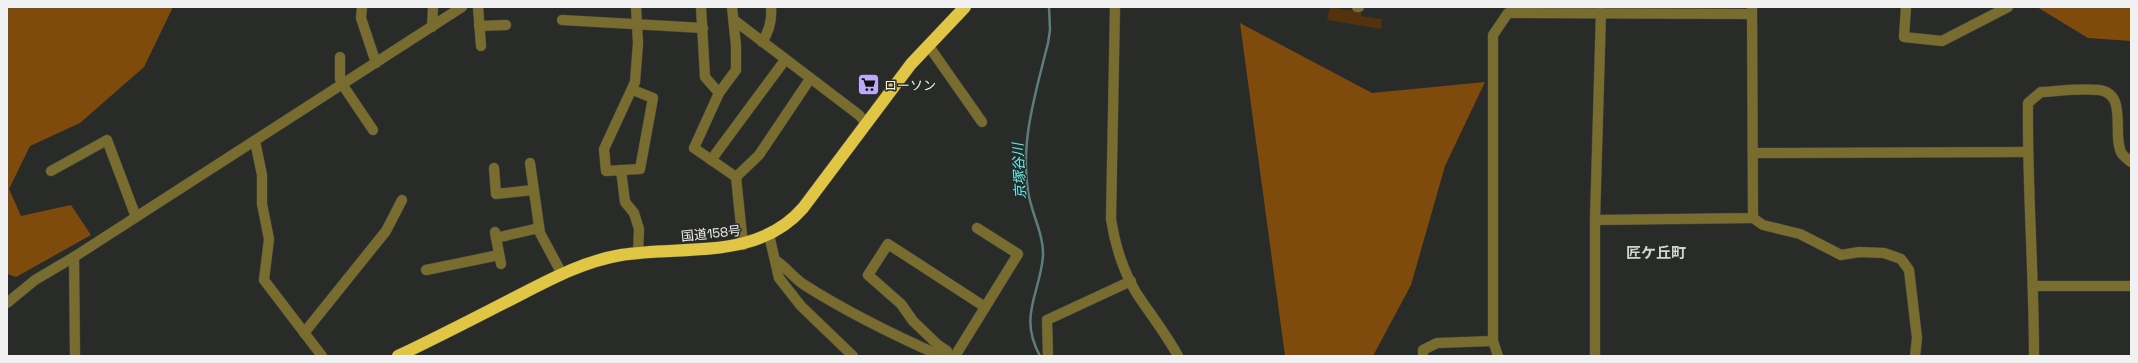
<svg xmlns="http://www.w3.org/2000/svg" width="2138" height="363" viewBox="0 0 2138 363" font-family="'Space Grotesk','Noto Sans JP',sans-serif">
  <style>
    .green { fill: #53320d }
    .forest { fill: #7e4b0d }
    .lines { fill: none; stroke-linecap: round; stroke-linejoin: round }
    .stream { stroke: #5d7d7d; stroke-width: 2.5 }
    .minor-casing { stroke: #454744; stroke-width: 11 }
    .highway-casing { stroke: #454744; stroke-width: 13 }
    .minor { stroke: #796c2f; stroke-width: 10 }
    .highway { stroke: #e1c645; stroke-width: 12 }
    .labels { text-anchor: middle; stroke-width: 3; stroke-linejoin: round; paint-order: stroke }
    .poi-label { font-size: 13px; fill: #f0f1f0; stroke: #292b28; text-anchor: start }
    .street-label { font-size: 13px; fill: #f0f1f0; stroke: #292b28 }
    .water-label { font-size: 14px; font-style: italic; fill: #60f0f2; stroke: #292b28 }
    .quarter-label { font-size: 15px; font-weight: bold; fill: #d2d4d0; stroke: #292b28 }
  </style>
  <rect width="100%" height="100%" fill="#292b28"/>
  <polygon class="green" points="1330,7 1361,12 1361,16 1382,19 1381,29 1327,20"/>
  <g class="forest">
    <polygon points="7,7 173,7 144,67 80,123 30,146 9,189 21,216 71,205 91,235 16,277 7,274"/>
    <polygon points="2037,7 2131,7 2131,41 2088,38"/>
    <polygon points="1240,23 1372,93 1485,82 1445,166 1411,285 1373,356 1285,356"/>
  </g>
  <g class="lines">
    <path class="stream" d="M1040,356C1018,316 1040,294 1043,256C1044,234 1031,213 1028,191C1020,141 1036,92 1048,43L1050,30L1049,7"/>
    <defs>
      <g id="minor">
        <polyline points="362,7 361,18 376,63"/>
        <polyline points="478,7 481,46"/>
        <polyline points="701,7 705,77 719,93"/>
        <polyline points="732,7 736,46 736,70 719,93 694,148 736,177 743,245"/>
        <path d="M1115,7L1111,219C1115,245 1123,271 1137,294C1151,315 1166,334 1178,356"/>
        <polyline points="1357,7 1359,7"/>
        <polyline points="1906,7 1904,37 1942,41 2008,7"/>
        <polyline points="562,20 703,28"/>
        <polyline points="734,20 859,115 866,123"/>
        <polyline points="479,26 506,25"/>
        <polyline points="432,27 433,7"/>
        <path d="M762,42C769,32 772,20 771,7"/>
        <polyline points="928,45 982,122"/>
        <polyline points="340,57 340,79 342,84 373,130"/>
        <polyline points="633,90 653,98 640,169 606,171 604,149 635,82 638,43 636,7"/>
        <polyline points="255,141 262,175 262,204 269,239 264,280 322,356"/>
        <polyline points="1754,153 2028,152"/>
        <polyline points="711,160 785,60"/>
        <polyline points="530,163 540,233 562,274"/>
        <polyline points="494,168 496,194 533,190"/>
        <polyline points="621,170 625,202 634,213 639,229 638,253"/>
        <polyline points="51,171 107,140 136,217"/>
        <polyline points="736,177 759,155 810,79"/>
        <polyline points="1753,218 1763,225 1800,234 1841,255 1859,252 1884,253 1901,259 1909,270 1917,338 1915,356"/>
        <polyline points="1595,220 1753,218 1752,7"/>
        <polyline points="495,232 501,264"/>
        <polyline points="769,235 779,278 801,306 853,356"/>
        <polyline points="496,238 539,228"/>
        <polyline points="74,257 75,356"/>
        <path d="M775,260C786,267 793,277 803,284C845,311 896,336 941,356"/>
        <polyline points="426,270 499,255"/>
        <polyline points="2034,286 2131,286"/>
        <polyline points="7,303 35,280 74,257 462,7"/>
        <polyline points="304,333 386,231 402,200"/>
        <polyline points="950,356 947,351 938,345 913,321 901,304 868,275 888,244 985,307"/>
        <polyline points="955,356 1018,254 977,228"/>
        <polyline points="1048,356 1047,320 1131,281"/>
        <polyline points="1423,356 1423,350 1437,343 1493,341"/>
        <polyline points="1498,356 1493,341 1493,35 1508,13 1752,14"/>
        <polyline points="1595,356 1595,220 1601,12"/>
        <path d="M2034,356C2034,271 2027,187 2028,103L2041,92C2059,91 2080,88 2099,90C2129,94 2111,136 2122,154C2125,157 2128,160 2131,162"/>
      </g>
      <path id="highway" d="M398,356C434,339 469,321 504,303C542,284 579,262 621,255C684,245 757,261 803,208L911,64L965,7"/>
    </defs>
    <use href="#minor" class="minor-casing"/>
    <use href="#highway" class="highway-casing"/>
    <use href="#minor" class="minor"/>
    <use href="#highway" class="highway"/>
  </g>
  <defs>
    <symbol id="supermarket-square" viewBox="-11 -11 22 22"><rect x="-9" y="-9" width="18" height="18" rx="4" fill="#bda9f5" stroke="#292b28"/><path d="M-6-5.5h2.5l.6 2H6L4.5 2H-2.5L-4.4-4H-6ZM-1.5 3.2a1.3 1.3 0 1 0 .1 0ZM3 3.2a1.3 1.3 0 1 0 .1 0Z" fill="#111"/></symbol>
  </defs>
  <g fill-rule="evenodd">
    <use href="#supermarket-square" x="856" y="72" width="25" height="25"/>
  </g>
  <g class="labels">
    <g class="poi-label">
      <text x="884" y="90">ローソン</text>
    </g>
    <g class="street-label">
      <text transform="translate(711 233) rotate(-6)" y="5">国道158号</text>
    </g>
    <g class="water-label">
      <text transform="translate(1019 171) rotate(-93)" y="5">京塚谷川</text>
    </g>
    <g class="quarter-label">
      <text x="1656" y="258">匠ケ丘町</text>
    </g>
  </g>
  <rect width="2138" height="363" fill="none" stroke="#f0f1f0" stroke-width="16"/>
</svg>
